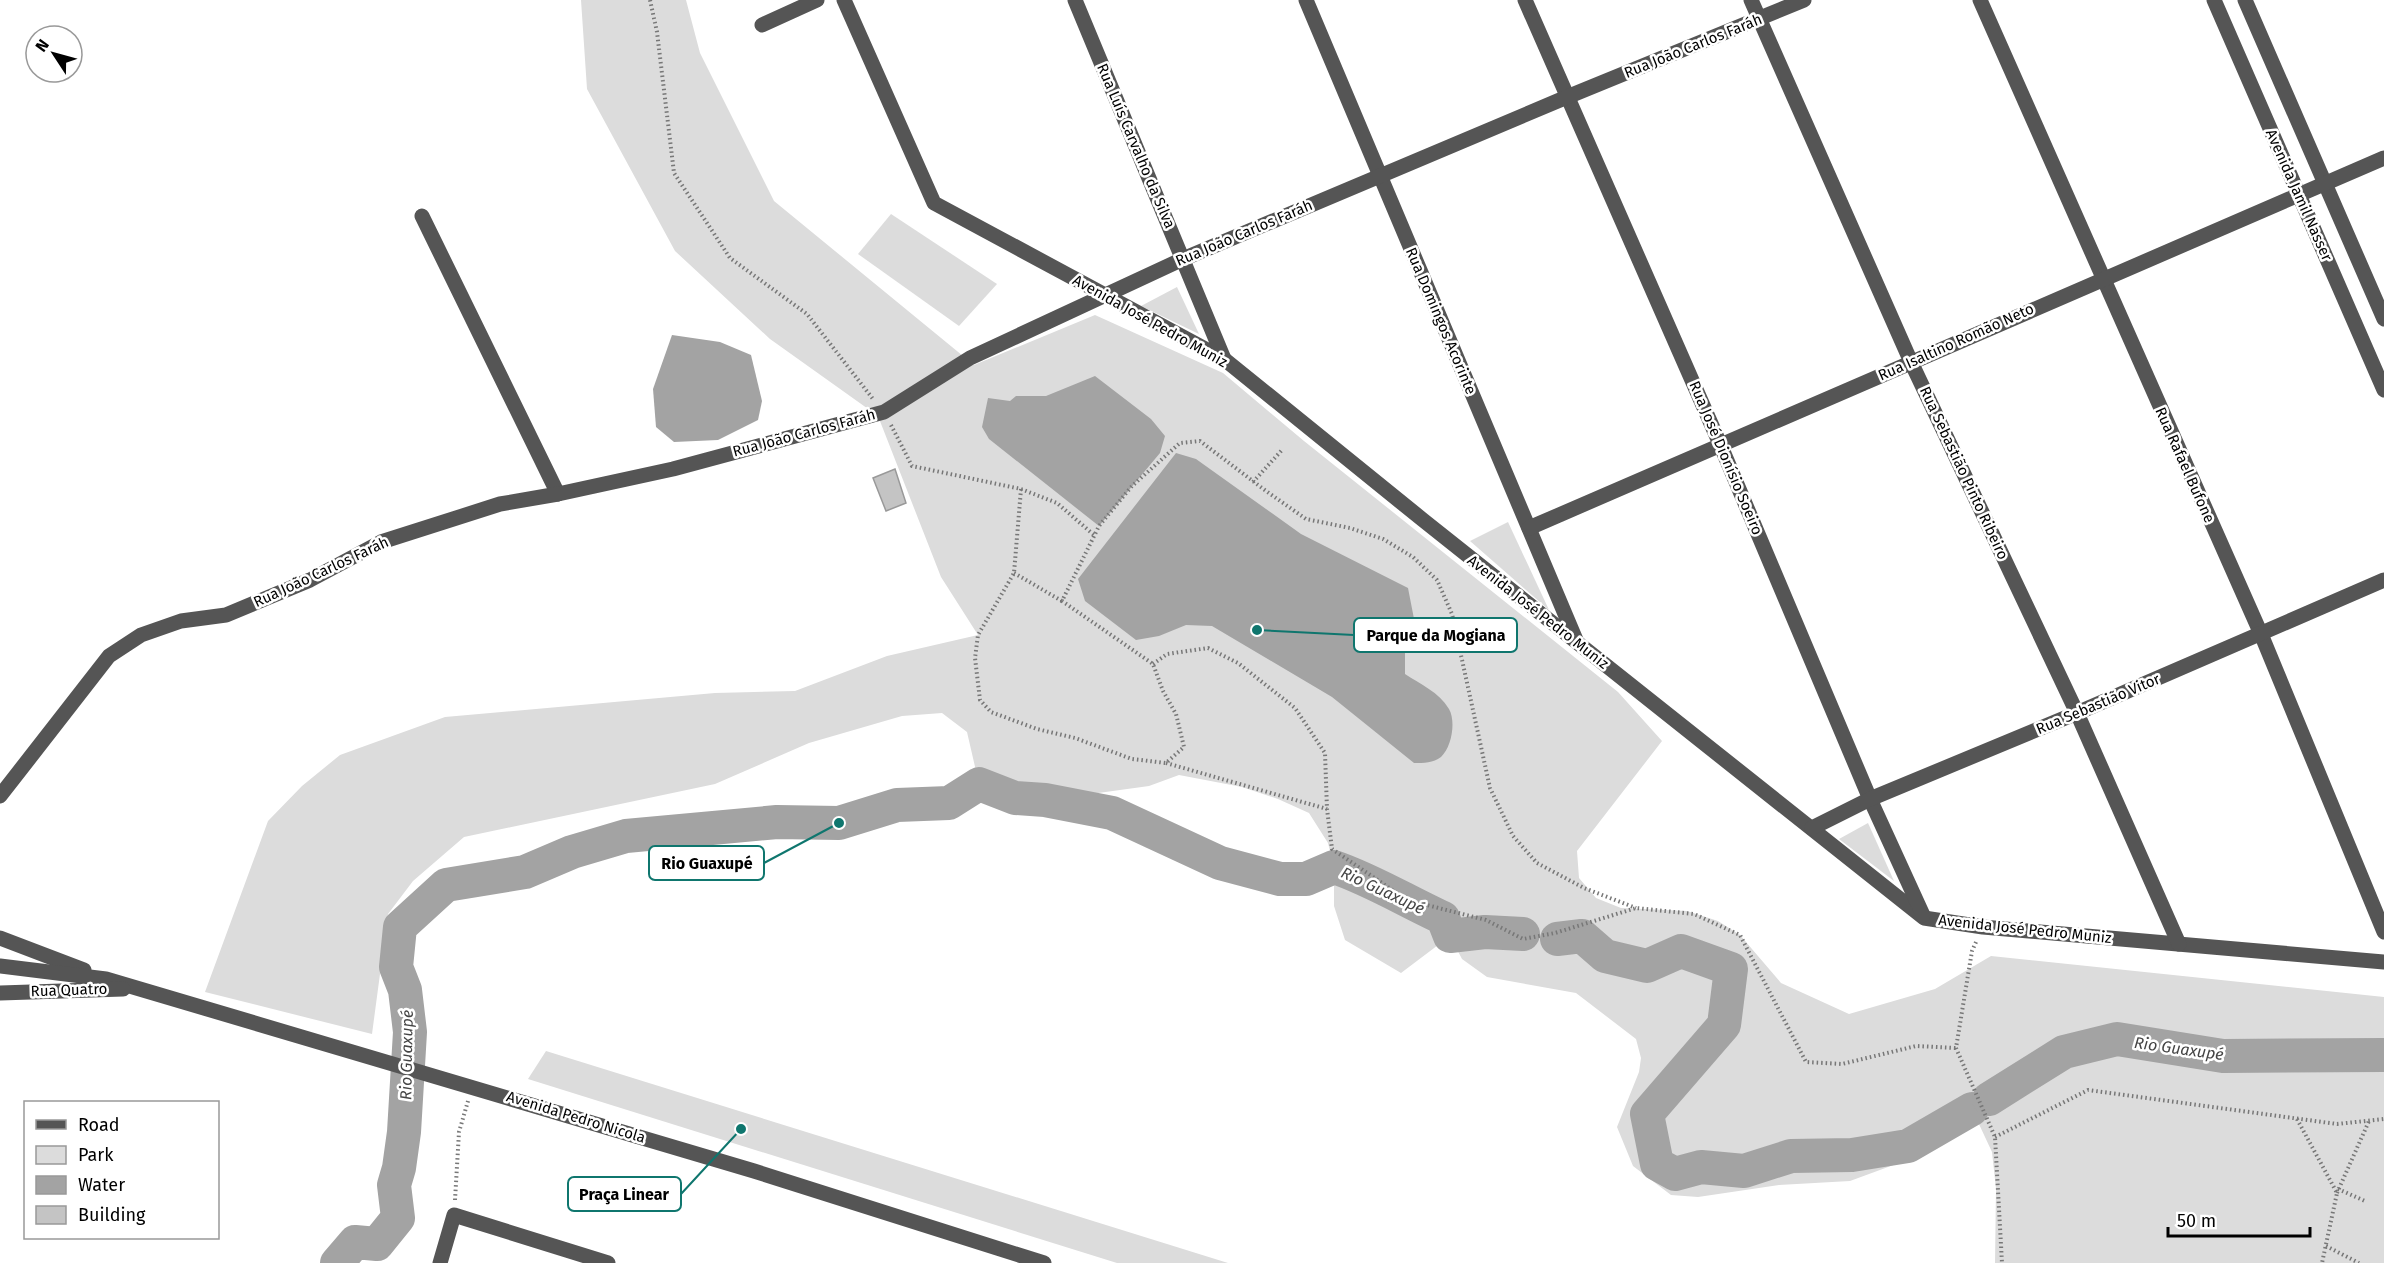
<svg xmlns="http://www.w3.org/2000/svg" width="2384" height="1263" viewBox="0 0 2384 1263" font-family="'Fira Sans',sans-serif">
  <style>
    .green { fill: #dcdcdc }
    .water { fill: #a3a3a3 }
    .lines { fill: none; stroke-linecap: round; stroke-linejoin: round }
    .river { stroke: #a3a3a3; stroke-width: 34 }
    .building { fill: #c4c4c4; stroke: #999; stroke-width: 1.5 }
    .path { stroke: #777; stroke-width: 4; stroke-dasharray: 1.5 3; stroke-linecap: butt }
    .minor { stroke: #555; stroke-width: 15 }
    .labels { text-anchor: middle; stroke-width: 5; stroke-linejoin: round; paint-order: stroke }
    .street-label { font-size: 15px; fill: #000; stroke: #fff }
    .water-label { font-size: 16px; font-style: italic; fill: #444; stroke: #fff }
    .leader { fill: none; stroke: #0f766e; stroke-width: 2 }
    .callout-dot { fill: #0f766e; stroke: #fff; stroke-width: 2 }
    .callout { fill: #fff; stroke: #0f766e; stroke-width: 2 }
    .callout-label { font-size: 16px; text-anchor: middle; font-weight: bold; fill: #000 }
  </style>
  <rect width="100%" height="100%" fill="#fff"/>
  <g class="green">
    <polygon points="581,0 686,0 700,53 774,201 974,365 1095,315 1223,373 1304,441 1618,692 1662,741 1577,851 1579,878 1596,898 1621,908 1687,911 1718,921 1740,935 1781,983 1849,1014 1935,989 1991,956 2384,997 2384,1263 1995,1263 1996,1189 1992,1152 1978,1122 1918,1156 1850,1181 1779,1185 1698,1197 1671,1195 1633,1166 1617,1127 1639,1072 1641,1058 1636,1039 1576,993 1487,977 1462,959 1450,936 1401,973 1345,940 1334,906 1334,867 1328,843 1309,813 1278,799 1242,787 1179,775 1149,786 1091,794 1003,782 979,784 967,732 942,713 902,716 809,743 715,784 464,837 413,881 388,914 372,1034 205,992 268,821 302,786 340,755 445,717 715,693 795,691 887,656 978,635 941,577 878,416 770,339 675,251 587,89"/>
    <polygon points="891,214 997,284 959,326 858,254"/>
    <polygon points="1177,287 1199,334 1141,306"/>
    <polygon points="1508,522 1549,610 1470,541"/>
    <polygon points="1868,823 1894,881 1839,839"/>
    <polygon points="546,1051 1228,1263 1117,1263 528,1079"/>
  </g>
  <g class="water">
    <polygon points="672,335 720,342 751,355 762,401 758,420 718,440 674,442 656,427 653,389"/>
    <polygon points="1095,376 1151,419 1165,436 1160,453 1099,526 989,439 982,427 988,398 1010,401 1016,396 1046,396"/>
    <path d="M1176,453L1196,459L1301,534L1408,588L1415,624L1405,646V674C1420,684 1439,692 1449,709C1456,721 1452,747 1441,757C1433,763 1424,763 1414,763L1332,697L1212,626L1186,625L1159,636L1136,640L1085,601L1078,579Z"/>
  </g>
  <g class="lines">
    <g class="river">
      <polyline points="1557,939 1582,936 1605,956 1647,966 1681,951 1731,969 1724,1025 1647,1114 1657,1164 1675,1174 1701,1167 1744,1171 1791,1156 1852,1155 1908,1146 1972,1109"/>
      <polyline points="1989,1099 2064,1052 2117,1039 2223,1056 2384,1055"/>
      <path d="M337,1263L355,1242L377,1244L398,1218L394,1185L399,1168L404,1132L410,1032L405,990L396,967L400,927L446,885L525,872L572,852L626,836L777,822L839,823L897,805L949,803L979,784L1015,798L1045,800L1112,813L1220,863L1280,879H1306L1334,867C1372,880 1406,901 1443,918L1450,936L1485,932L1523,934"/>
    </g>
  </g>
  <polygon class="building" points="895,469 906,503 886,511 873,478"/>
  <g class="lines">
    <g class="path">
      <polyline points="650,0 657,32 674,173 730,258 807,314 873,399"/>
      <polyline points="891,425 912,466 1021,489 1014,573 978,635 975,658 980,700 991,712 1037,729 1075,738 1132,759 1166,763 1184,747 1176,714 1163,691 1153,664 1062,601 1099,526 1132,486 1180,443 1200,441 1266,491 1306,519 1350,528 1383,539 1413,557 1437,580 1452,614 1490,788 1513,836 1537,863 1584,888 1636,908"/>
      <polyline points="1253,482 1282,450"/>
      <polyline points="1021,489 1057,503 1094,535"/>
      <polyline points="1014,573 1062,601"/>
      <polyline points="1153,664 1167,654 1208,648 1238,663 1295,708 1325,753 1327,809 1332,849 1407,900 1486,920 1523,939 1555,933 1636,908 1694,914 1740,935 1806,1062 1842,1064 1916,1046 1956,1048"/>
      <polyline points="1166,763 1327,809"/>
      <polyline points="1976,942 1972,951 1956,1048 1995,1137 2002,1263"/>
      <polyline points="2297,1119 2337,1193 2322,1263"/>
      <polyline points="1995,1137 2088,1090 2337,1124 2384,1119"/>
      <polyline points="2338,1189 2365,1201"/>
      <polyline points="2337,1193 2369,1121"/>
      <polyline points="455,1200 459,1132 468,1101"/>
      <polyline points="2326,1246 2359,1263"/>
    </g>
    <g class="minor">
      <polyline points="844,0 934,203 1224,359 1423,520 1924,918 1983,927 2384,962"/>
      <polyline points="1075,0 1224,359"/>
      <polyline points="1306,0 1576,640"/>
      <polyline points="1525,0 1720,444 1870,799 1923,915"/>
      <polyline points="1751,0 1911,362 2077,713 2179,944"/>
      <polyline points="1980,0 2261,634 2384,932"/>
      <polyline points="2214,0 2384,390"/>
      <polyline points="2245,0 2384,319"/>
      <polyline points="762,25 817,0"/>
      <polyline points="422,216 558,494"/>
      <polyline points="1529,528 2384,158"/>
      <polyline points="0,796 109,656 141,635 181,621 226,615 310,580 381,542 500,504 558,494 673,469 884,412 970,358 1183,259 1567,97 1804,0"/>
      <polyline points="1812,828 1870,799 2077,713 2384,580"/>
      <polyline points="0,938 84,970"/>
      <polyline points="0,966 106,979 754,1171 1044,1263"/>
      <polyline points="0,993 123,989"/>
      <polyline points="440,1263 454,1215 608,1263"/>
    </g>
  </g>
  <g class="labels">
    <g class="street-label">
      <text transform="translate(1693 46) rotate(-22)" y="5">Rua João Carlos Faráh</text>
      <text transform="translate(1136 146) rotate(67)" y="5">Rua Luís Carvalho da Silva</text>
      <text transform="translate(2299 195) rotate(66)" y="5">Avenida Jamil Nasser</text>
      <text transform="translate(1244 233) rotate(-23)" y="5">Rua João Carlos Faráh</text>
      <text transform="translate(1150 321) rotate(29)" y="5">Avenida José Pedro Muniz</text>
      <text transform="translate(1441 321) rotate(67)" y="5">Rua Domingos Acorinte</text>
      <text transform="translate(1956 342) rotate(-24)" y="5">Rua Isaltino Romão Neto</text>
      <text transform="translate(804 433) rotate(-15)" y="5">Rua João Carlos Faráh</text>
      <text transform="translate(1726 458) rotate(67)" y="5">Rua José Dionísio Soeiro</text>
      <text transform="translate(2185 465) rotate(66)" y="5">Rua Rafael Bufone</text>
      <text transform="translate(1964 473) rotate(65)" y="5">Rua Sebastião Pinto Ribeiro</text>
      <text transform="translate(321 572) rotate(-25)" y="5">Rua João Carlos Faráh</text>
      <text transform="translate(1538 612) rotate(38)" y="5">Avenida José Pedro Muniz</text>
      <text transform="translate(2098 704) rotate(-23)" y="5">Rua Sebastião Vitor</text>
      <text transform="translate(2025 929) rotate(6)" y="5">Avenida José Pedro Muniz</text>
      <text transform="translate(69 990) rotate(-2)" y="5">Rua Quatro</text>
      <text transform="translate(576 1117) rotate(17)" y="5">Avenida Pedro Nicola</text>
    </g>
    <g class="water-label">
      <text transform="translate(1383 890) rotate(25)" y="6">Rio Guaxupé</text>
      <text transform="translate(2179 1048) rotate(8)" y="6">Rio Guaxupé</text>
      <text transform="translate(406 1055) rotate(-89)" y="6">Rio Guaxupé</text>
    </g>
  </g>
  <path class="leader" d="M1257 630L1354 635M839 823L764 863M741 1129L681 1194"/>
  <g class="callout-dot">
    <circle cx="1257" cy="630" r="6"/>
    <circle cx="839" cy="823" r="6"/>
    <circle cx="741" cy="1129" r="6"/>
  </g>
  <g class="callout">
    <rect x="1354" y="618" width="163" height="34" rx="6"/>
    <rect x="649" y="846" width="115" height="34" rx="6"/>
    <rect x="568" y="1177" width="113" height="34" rx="6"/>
  </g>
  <g class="callout-label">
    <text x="1436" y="641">Parque da Mogiana</text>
    <text x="707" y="869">Rio Guaxupé</text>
    <text x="624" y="1200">Praça Linear</text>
  </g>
  <rect x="24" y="1101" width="195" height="138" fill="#ffffff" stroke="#999999" stroke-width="1.5"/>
  <rect x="36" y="1120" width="30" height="9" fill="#555555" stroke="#999999" stroke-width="1.5"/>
  <text x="78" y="1131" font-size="18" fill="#000000">Road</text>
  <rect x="36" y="1146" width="30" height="18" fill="#dcdcdc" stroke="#999999" stroke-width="1.5"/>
  <text x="78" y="1161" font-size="18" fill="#000000">Park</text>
  <rect x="36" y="1176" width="30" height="18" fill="#a3a3a3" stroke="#999999" stroke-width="1.5"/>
  <text x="78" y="1191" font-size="18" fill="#000000">Water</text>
  <rect x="36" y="1206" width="30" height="18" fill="#c4c4c4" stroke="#999999" stroke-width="1.5"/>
  <text x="78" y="1221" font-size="18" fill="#000000">Building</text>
  <g transform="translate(54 54) rotate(306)"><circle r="28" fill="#ffffff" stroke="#999999" stroke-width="1.5"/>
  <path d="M0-4.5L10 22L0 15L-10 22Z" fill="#000000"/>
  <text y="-9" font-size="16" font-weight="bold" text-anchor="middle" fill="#000000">N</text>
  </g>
  <path d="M2168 1227v9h142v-9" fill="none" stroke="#000000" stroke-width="3"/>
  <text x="2177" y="1227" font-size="18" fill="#000000" stroke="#ffffff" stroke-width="4.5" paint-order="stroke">50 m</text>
</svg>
